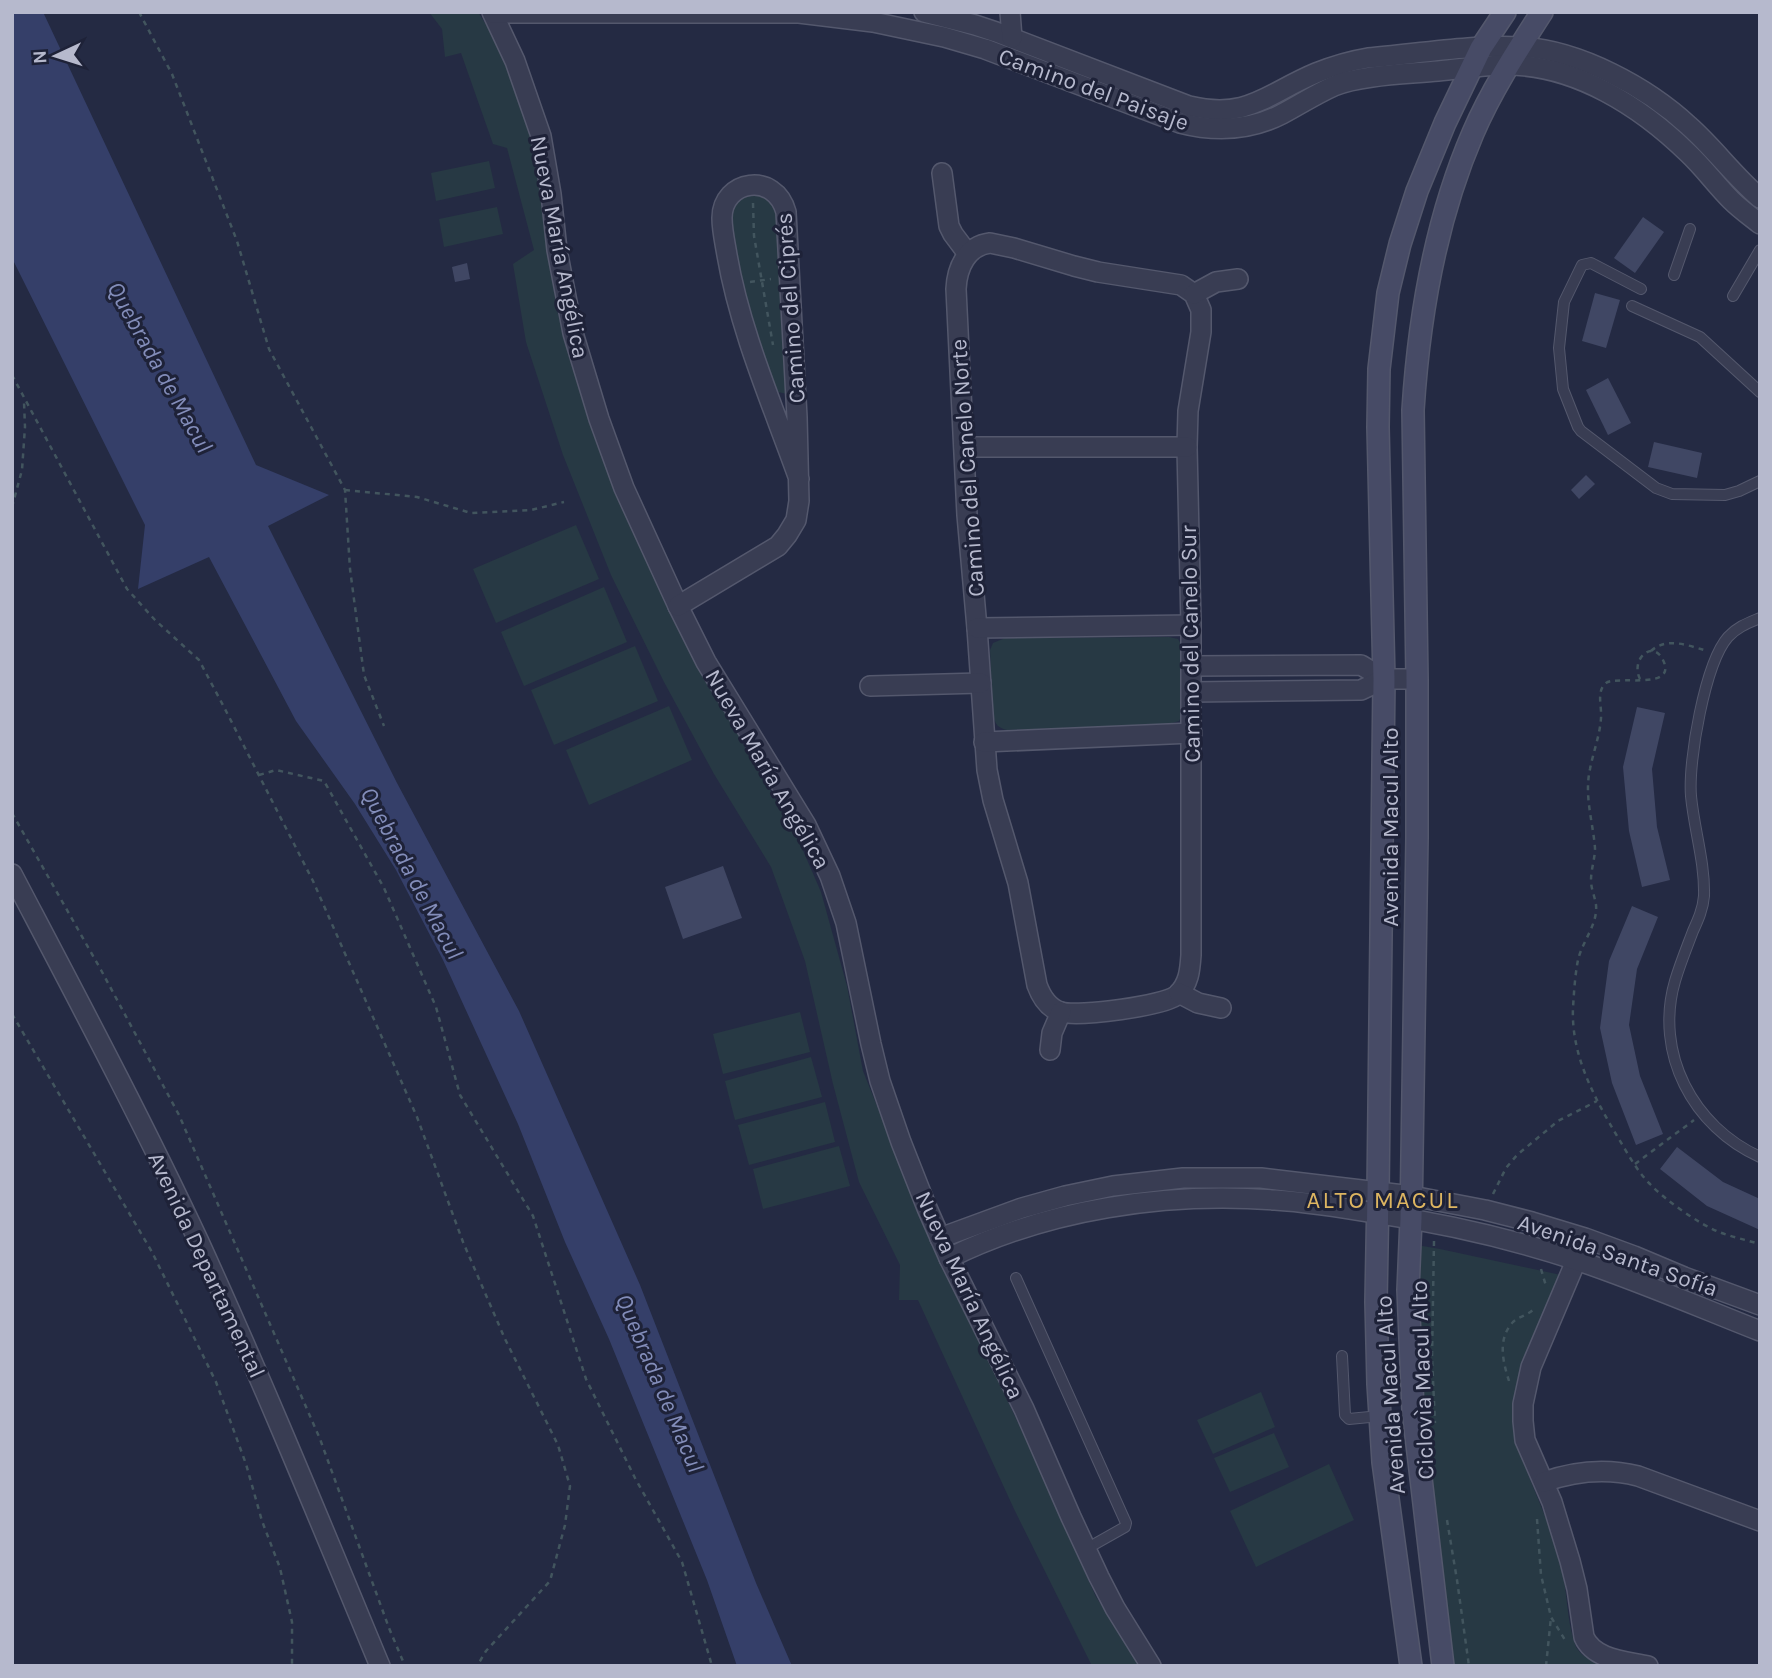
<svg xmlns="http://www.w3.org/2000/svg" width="1772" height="1678" viewBox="0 0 1772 1678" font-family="Karla,sans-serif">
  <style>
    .green { fill: #273944 }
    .water { fill: #353f69 }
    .building { fill: #404764 }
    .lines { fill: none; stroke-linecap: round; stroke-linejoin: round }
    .lane-casing { stroke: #54586d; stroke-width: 12 }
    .street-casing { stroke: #54586d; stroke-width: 22 }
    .secondary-casing { stroke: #54586d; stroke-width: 24 }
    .path { stroke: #42555e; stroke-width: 2.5; stroke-dasharray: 5 5; stroke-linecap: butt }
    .lane { stroke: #393d53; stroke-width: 10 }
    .street { stroke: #393d53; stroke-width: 19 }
    .secondary { stroke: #474b66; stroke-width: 21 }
    .labels { text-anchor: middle; stroke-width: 6; stroke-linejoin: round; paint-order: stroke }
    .street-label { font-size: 23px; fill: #b6b9cd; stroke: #1e2238 }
    .water-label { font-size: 24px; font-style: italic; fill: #838dba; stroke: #1e2238 }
    .neighbourhood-label { font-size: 24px; letter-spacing: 2px; fill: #ddb561; stroke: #1e2238 }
  </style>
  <rect width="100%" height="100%" fill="#242a43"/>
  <g class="green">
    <polygon points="429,12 478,12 500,47 525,112 546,211 556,307 588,417 669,607 751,758 795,832 821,892 847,986 863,1071 912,1193 1036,1462 1096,1597 1142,1666 1092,1666 1014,1509 918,1300 899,1300 900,1265 859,1182 833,1084 805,961 771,867 714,774 664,682 611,575 563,455 526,342 513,264 534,250 507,148 493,144 461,53 445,57 442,29"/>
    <polygon points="489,161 495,188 436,201 431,173"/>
    <path d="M751,194L763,196L776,208L787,394L778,392C757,336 734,277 732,216C734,203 740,198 751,194Z"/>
    <polygon points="497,207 503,234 444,247 439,219"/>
    <polygon points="576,525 599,579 496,623 473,569"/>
    <polygon points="604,587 627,642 524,686 501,632"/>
    <path d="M1169,637L1178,639L1182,646L1183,713L1179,721L1169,724L1007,730C998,728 995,724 993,715L990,650L993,643L1005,638Z"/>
    <polygon points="635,646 658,701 554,745 531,690"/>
    <polygon points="669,706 692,760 589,805 566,750"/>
    <polygon points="800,1012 810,1052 723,1074 713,1034"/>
    <polygon points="811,1057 822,1097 735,1120 725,1081"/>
    <polygon points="825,1102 835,1142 749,1165 738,1125"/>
    <polygon points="839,1146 850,1186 763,1209 753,1169"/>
    <path d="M1417,1245L1440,1249L1561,1275C1535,1333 1498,1393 1522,1458C1533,1489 1548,1520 1558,1552C1568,1583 1565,1617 1576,1647C1582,1656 1589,1660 1599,1663L1600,1666H1452L1422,1413Z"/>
    <polygon points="1261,1392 1275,1427 1213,1454 1197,1420"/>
    <polygon points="1274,1433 1289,1467 1230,1492 1214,1458"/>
    <polygon points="1329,1464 1354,1520 1256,1567 1230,1511"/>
  </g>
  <polygon class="water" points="12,12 43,12 256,465 329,495 268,526 397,783 519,1011 640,1285 756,1583 792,1666 737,1666 707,1580 609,1339 565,1242 518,1124 443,960 396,870 355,804 296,721 209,557 138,589 145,525 12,258"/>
  <g class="building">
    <polygon points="1643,217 1664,232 1635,273 1614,258"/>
    <polygon points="467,263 470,279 455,282 452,267"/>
    <polygon points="1595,293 1620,300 1606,348 1582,341"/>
    <polygon points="1608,378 1631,423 1608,435 1586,390"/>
    <polygon points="1654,442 1702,453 1697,478 1648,467"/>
    <polygon points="1586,475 1595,484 1579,499 1571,490"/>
    <polygon points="1637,707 1665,713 1652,769 1657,827 1670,880 1642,887 1629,831 1623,767"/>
    <polygon points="723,866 742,918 683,939 665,887"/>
    <polygon points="1632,906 1658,917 1637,969 1629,1025 1640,1076 1663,1134 1636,1145 1612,1083 1600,1028 1609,961"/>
    <polygon points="1677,1147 1723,1182 1760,1199 1760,1230 1707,1206 1660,1169"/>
  </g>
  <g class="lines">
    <defs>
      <g id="lane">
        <polyline points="1674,275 1690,229"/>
        <polyline points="1641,289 1591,263 1582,265 1564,302 1559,348 1563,389 1578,427 1581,431 1656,488 1672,494 1725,495 1739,491 1760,481"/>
        <polyline points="1733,296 1760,250"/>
        <polyline points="1632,306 1700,337 1760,392"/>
        <path d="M1760,618C1748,623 1737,627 1728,637C1705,663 1688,761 1691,796C1694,829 1705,862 1704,896C1703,909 1698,920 1693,931C1687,947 1680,964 1675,981C1654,1053 1693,1127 1760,1157"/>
        <polyline points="1016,1278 1126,1523 1125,1527 1086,1549"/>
        <polyline points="1342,1356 1345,1415 1349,1419 1380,1416"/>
      </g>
      <g id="street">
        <polyline points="492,12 515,61 541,136 551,194 557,250 573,333 599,419 624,488 678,606 706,662 806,825 830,876 846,923 871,1044 880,1081 901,1142 927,1208 949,1258 1024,1409 1071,1517 1099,1577 1115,1608 1151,1666"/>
        <path d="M924,12L975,25L996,32L1189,106C1248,120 1266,94 1316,73C1333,66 1350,61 1368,58C1416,54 1474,44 1522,47C1580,51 1647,87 1689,126C1714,148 1734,176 1760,198"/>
        <polyline points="1010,12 1012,38"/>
        <path d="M493,13H799L873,22L944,37L985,49L1180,123C1215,132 1249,131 1282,114C1299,105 1316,94 1334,86C1360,75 1408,74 1438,71C1461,69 1484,65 1507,65C1576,65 1641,107 1688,153C1704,168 1716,185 1731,200C1740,209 1750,216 1760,224"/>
        <polyline points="942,173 949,226 953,234 968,254"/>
        <path d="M990,243L1014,248L1074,266L1098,272L1181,285L1194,294L1201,310V332L1188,411L1187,447L1191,625V955C1190,970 1189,984 1177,995C1165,1006 1078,1017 1061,1012C1048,1008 1041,996 1037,985L1018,883L993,800L987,770L977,628L967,515L956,289C957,267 967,246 990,243Z"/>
        <polyline points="1194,294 1216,282 1238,279"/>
        <polyline points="964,447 1187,447"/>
        <path d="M678,606L778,546L787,535L796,520L799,501L797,417L786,212C775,171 722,180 722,218C722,230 725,243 727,255C740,331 773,406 799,479"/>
        <polyline points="977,628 1191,625"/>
        <polyline points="1192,666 1361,665 1384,679"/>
        <polyline points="870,686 981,683"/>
        <polyline points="1192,692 1361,690 1384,679 1417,679"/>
        <polyline points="984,742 1192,733"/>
        <path d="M12,874C76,996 141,1118 199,1242C263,1382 321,1524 380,1666"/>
        <polyline points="1179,993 1198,1003 1221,1008"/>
        <polyline points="1050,1050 1052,1033 1061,1012"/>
        <polyline points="940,1238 1022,1208 1065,1196 1113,1186 1183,1178 1261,1178 1412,1196 1485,1210 1532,1222 1585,1238 1634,1256 1684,1277 1760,1305"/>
        <path d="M1581,1249L1531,1367L1523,1404V1421L1525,1440L1552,1502L1570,1561L1577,1589L1584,1637C1594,1660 1626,1661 1648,1666"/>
        <path d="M949,1258C1048,1209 1165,1192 1275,1200C1310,1202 1345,1208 1380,1214C1447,1224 1512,1239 1576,1260C1639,1281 1699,1307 1760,1331"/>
        <path d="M1544,1482C1575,1471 1606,1468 1638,1476L1760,1521"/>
      </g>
      <g id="secondary">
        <polyline points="1411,1666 1383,1462 1378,1384 1376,1302 1378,1193 1384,679 1378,427 1379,369 1388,293 1400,244 1417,191 1445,123 1481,48 1505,12"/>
        <path d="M1443,1666L1413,1410L1408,1290L1411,1219L1417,838V679L1413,410C1419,316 1435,221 1473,133C1491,91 1517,51 1542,12"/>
      </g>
    </defs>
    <use href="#lane" class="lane-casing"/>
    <use href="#street" class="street-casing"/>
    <use href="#secondary" class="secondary-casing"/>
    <g class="path">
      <polyline points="139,12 172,74 237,241 269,349 345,490 350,569 364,675 384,726"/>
      <polyline points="753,203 754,236 773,345"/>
      <polyline points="750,282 771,279"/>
      <polyline points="12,375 127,589 155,620 199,660 225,709 313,881 417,1117 463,1242 505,1339 558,1445 570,1486 565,1525 550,1581 486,1651 477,1666"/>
      <polyline points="345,490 417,497 471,513 531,510 564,502"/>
      <polyline points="12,507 22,470 25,427 24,402"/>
      <path d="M1651,651C1666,637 1687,645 1704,650"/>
      <path d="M1640,679C1630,659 1653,639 1663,660C1678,691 1617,675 1606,683C1596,691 1602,706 1601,718C1600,735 1593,753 1590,769C1584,796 1593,822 1595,848C1595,859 1591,869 1591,880C1591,889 1595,897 1596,905C1598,924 1582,942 1578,960C1575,975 1574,992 1573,1008C1571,1055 1594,1097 1617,1136C1627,1152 1636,1170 1650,1184C1665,1200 1699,1224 1719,1232C1732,1237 1746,1240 1760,1244"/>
      <polyline points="259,775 276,770 324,781 384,888 436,1007 460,1095 533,1216 586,1379 635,1478 682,1562 712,1666"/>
      <polyline points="12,813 101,970 179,1115 320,1439 389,1628 405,1666"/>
      <polyline points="12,1014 152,1252 216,1382 246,1464 262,1521 280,1568 292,1622 292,1666"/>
      <polyline points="1635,1164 1694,1120"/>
      <polyline points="1493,1194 1506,1168 1517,1155 1558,1121 1597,1101"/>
      <polyline points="1434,1241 1432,1358 1435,1423"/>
      <polyline points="1541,1269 1546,1286"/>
      <path d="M1509,1381C1503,1362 1497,1339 1513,1322C1519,1316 1528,1316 1536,1307"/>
      <polyline points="1537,1519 1541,1575 1551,1617 1565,1640"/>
      <polyline points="1447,1520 1457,1580 1469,1666"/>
      <polyline points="1546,1666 1551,1617"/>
    </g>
    <use href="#lane" class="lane"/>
    <use href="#street" class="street"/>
    <use href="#secondary" class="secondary"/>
  </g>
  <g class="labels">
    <g class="street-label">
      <text transform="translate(1094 89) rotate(20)" y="8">Camino del Paisaje</text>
      <text transform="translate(560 247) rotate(79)" y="8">Nueva María Angélica</text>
      <text transform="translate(790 308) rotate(-94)" y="8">Camino del Ciprés</text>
      <text transform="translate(967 468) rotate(-94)" y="8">Camino del Canelo Norte</text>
      <text transform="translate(1190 644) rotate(-91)" y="8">Camino del Canelo Sur</text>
      <text transform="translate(768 769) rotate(60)" y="8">Nueva María Angélica</text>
      <text transform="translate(1390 827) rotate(-90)" y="8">Avenida Macul Alto</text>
      <text transform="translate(1618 1255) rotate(19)" y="8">Avenida Santa Sofía</text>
      <text transform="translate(207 1265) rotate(65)" y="8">Avenida Departamental</text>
      <text transform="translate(970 1295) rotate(65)" y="8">Nueva María Angélica</text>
      <text transform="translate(1422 1380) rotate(-92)" y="8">Ciclovìa Macul Alto</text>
      <text transform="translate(1390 1395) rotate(-94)" y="8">Avenida Macul Alto</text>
    </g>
    <g class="water-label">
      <text transform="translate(160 367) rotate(61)" y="8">Quebrada de Macul</text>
      <text transform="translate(412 873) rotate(62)" y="8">Quebrada de Macul</text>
      <text transform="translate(660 1383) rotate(67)" y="8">Quebrada de Macul</text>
    </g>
    <g class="neighbourhood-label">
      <text x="1383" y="1208">ALTO MACUL</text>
    </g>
  </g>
  <rect width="1772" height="1678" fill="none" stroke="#b6b9cd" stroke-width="28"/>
  <g transform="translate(56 56) rotate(266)" stroke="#1e2238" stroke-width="5" paint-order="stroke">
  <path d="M0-5L12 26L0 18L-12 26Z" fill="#b6b9cd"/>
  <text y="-10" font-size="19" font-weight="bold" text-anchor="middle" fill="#b6b9cd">N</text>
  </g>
</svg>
